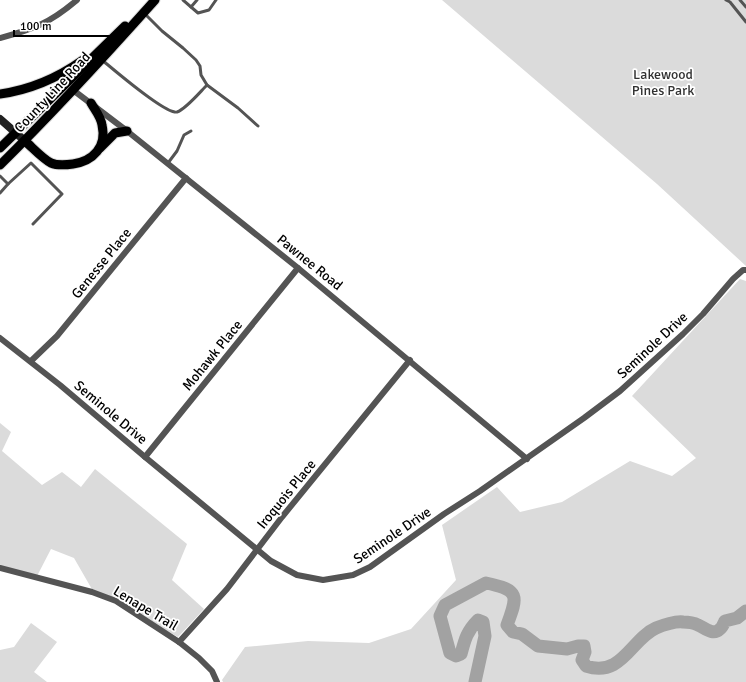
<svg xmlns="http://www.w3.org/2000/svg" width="746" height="682" viewBox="0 0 746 682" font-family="Signika,sans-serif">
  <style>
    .green { fill: #dbdbdb }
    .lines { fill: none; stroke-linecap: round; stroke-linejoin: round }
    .river { stroke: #a2a2a2; stroke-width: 13 }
    .primary-casing { stroke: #dbdbdb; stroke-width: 11 }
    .service { stroke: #545454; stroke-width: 3 }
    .minor { stroke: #545454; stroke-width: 6 }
    .secondary { stroke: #212121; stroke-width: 8 }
    .primary { stroke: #000; stroke-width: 9 }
    .labels { text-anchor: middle; stroke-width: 3.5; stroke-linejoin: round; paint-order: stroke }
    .park-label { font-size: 14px; fill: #323232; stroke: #fff }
    .street-label { font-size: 14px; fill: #000; stroke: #fff }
  </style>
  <rect width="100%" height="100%" fill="#fff"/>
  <g class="green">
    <polygon points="442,0 746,0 746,266 657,184"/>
    <polygon points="740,279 746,281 746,682 223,682 222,680 245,647 308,641 369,643 411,629 456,580 442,525 497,487 520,512 562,502 630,461 672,476 696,458 632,396"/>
    <polygon points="0,423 11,432 2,451 42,485 62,472 81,487 95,469 187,544 172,580 204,609 178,637 93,591 74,558 51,549 36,578 0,569"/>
    <polygon points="31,623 57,642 34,672 47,682 0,682 0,650 14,647"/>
  </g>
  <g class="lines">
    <path class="river" d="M475,682L485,636L483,622L478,620C467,631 465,639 461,654L456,656L450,653L440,616L445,605L486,583C520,590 518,596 507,625L513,632L522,634L538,646L567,649L578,646H584L585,652L582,660L586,666C622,678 631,639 656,628C663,625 676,621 683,622C688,622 694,623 698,625C705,628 713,636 720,629C722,628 724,623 725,621L737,618L746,611"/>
    <defs>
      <g id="primary">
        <path d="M0,94C29,90 59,77 83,60"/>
        <path d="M25,141C33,148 42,158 51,163C58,166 66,165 73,164C93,161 107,147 102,125C101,117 95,110 91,103"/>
        <polyline points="0,148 125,26"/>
        <polyline points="100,148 115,133 127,131"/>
        <path d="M0,165C54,112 105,56 155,0"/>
      </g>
    </defs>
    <use href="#primary" class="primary-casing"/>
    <g class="service">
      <polyline points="183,0 198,13 209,10 216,0"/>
      <polyline points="726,0 730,2 746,22"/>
      <polyline points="740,0 746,7"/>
      <polyline points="191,7 197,0"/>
      <path d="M102,60C113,69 166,115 177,112C186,109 200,92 207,85L201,75L200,66L196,60L183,48L162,31L145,14"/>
      <polyline points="207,85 238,108 258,126"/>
      <polyline points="168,163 177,151 184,135 191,131"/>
      <polyline points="0,176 8,184 31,163 62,194 33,224"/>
      <polyline points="0,193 8,184"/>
    </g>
    <g class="minor">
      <path d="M0,38C34,29 50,23 77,0"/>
      <polyline points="73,90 127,131 298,268 527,459"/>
      <polyline points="0,338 60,385 145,457 271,561 297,575 323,580 353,575 370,567 444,514 480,491 584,418 620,391 683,334 703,314 733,279 743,270 746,270"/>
      <polyline points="31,361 57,336 186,178"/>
      <polyline points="145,457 298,268"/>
      <polyline points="0,568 92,592 116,601 179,642 199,658 212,671 217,682"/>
      <polyline points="179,642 227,589 282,517 410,360"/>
    </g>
    <polyline class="secondary" points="0,119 25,141"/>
    <use href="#primary" class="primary"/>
  </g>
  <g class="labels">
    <g class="park-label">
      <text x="663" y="79">Lakewood<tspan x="663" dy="16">Pines Park</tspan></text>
    </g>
    <g class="street-label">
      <text transform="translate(52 92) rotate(-47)" y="5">County Line Road</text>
      <text transform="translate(310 262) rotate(39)" y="5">Pawnee Road</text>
      <text transform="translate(101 263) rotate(-51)" y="5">Genesse Place</text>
      <text transform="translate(652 345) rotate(-43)" y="5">Seminole Drive</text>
      <text transform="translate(212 355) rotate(-51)" y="5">Mohawk Place</text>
      <text transform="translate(111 412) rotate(40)" y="5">Seminole Drive</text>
      <text transform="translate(286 494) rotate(-51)" y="5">Iroquois Place</text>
      <text transform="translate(392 535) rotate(-34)" y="5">Seminole Drive</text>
      <text transform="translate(146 608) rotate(31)" y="5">Lenape Trail</text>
    </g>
  </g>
  <path d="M14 30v6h106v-6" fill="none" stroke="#000000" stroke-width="2"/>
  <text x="20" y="30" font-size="12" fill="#000000" stroke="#ffffff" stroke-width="3" paint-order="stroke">100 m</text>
</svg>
